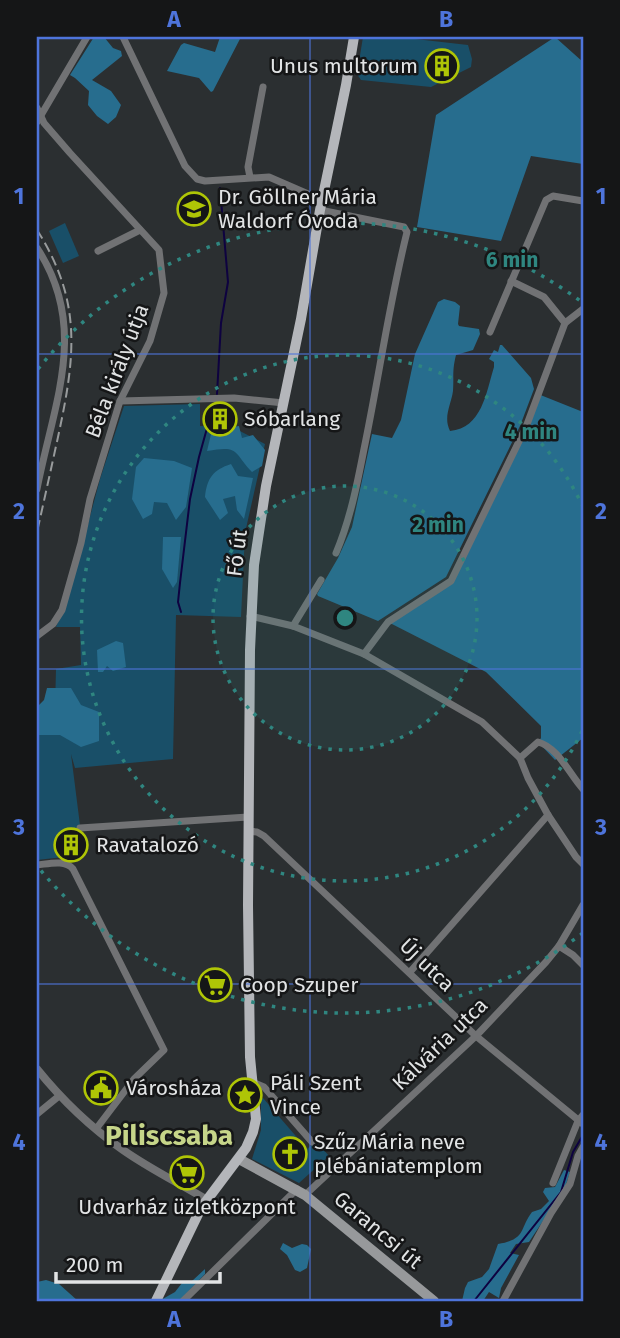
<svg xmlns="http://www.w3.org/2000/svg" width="620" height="1338" viewBox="0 0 620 1338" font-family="'Fira Sans',sans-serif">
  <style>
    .green { fill: #194f68 }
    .forest { fill: #276d8e }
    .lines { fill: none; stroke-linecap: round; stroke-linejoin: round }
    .stream { stroke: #0e0240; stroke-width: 2 }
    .minor { stroke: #717274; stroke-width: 7 }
    .tertiary { stroke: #717274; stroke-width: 8 }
    .secondary { stroke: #97999b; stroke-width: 10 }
    .primary { stroke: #b4b6ba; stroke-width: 10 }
    .rail { stroke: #989b9c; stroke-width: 2; stroke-dasharray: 10 5; stroke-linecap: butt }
    .grid { fill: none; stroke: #4e74db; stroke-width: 2; stroke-opacity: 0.55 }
    .ring { fill: none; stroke: #2f8680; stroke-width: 3.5; stroke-dasharray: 3.5 7 }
    .labels { text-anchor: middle; stroke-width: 5; stroke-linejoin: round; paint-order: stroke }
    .poi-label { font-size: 21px; fill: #e2e4e5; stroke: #151617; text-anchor: start }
    .street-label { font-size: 21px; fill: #e2e4e5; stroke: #151617 }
    .district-label { font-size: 28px; font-weight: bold; fill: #c6d589; stroke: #151617 }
    .centre { fill: #2f8680; stroke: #151617; stroke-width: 3.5 }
    .ring-label { font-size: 21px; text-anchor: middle; font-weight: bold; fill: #2f8680; stroke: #151617; stroke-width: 5; stroke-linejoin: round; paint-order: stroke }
    .neatline { fill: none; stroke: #4e74db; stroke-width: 2.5 }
    .grid-label { font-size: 23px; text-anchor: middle; font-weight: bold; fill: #4e74db }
  </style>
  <rect width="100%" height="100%" fill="#2b2f31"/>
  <g class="green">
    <polygon points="363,37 398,37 468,45 472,59 471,67 431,87 361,80 357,74"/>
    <polygon points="65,223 79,256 63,263 49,231"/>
    <polygon points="200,404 200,426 232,427 265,444 245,533 241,617 176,615 173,759 75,768 71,754 83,849 73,856 37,860 37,729 55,708 56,669 81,665 80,627 56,627 71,588 100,479 124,406"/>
    <polygon points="263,1098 307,1149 316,1141 329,1156 299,1183 252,1159 261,1130 261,1100"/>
  </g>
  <g class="forest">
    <polygon points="94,37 104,37 113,48 121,51 122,56 92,80 111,91 121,105 116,117 108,124 97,116 88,105 89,91 75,78 70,75"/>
    <polygon points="220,37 241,37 213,91 211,92 199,78 167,71 181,45 184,43 215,52"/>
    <polygon points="555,37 583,62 583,164 531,156 501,241 417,227 436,115"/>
    <path d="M444,299L455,302L460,306L458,324L459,326L479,329L480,334L473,350L456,355C452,371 454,376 453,391C451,405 443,417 450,431C482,428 486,393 494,367V362L489,359L494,350L498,352L500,345H502L531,378L534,389L520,426L446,577L378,621L318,596L317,594L338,558L352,527L372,434L392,438L401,420L415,354L438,302Z"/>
    <polygon points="538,394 583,412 583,738 555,760 538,742 541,738 541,726 486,672 388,622 447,585"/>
    <path d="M239,426L242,438L253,435L265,450L262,466L252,472C233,452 240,445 207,451L212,430Z"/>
    <polygon points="144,458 174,461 192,468 186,507 176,520 167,503 154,502 152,514 143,519 132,499 136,467"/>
    <path d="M231,464L238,476L253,478L244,519L237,510L235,496L223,499L228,513L220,520L205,497C207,478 213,470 231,464Z"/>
    <polygon points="163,537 181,537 177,582 173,588 162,569"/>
    <polygon points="116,641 123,643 126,667 113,671 107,666 103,672 98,672 97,650"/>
    <polygon points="47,688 71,688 81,705 99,712 99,741 81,747 60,735 37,735 37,707 44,700"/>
    <path d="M564,1170L570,1172L565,1188L529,1242L516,1244L510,1253L519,1255L501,1288L499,1298L489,1292L483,1301H462L465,1288L468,1282L482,1277L489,1269L498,1244C527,1239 519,1229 532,1212L541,1209L549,1201L543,1192L545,1188L555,1187Z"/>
    <polygon points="283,1243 292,1248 302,1244 307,1245 311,1249 307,1268 300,1272 295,1270 287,1255 280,1249"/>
    <polygon points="205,1269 205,1274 179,1301 159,1301 175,1292 182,1283 192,1281"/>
    <polygon points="46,1280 59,1284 78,1301 37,1301 37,1282"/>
  </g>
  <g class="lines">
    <g class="stream">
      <polyline points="217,394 221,323 228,282 220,188"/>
      <polyline points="181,612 178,602 180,583 190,499 199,457 214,403"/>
      <polyline points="474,1301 561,1192 573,1152 583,1135"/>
    </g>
    <g class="minor">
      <polyline points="123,37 185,166 197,179 205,181 269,177 322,200"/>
      <polyline points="37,108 44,123 70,153 159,250 164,293 150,341 120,401 90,499 81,543 62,610 53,624 37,636"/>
      <polyline points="37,122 87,37"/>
      <polyline points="250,177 248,167 263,87"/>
      <path d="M320,210L404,227L407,232C389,304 379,377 364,449C357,485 350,520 336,553"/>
      <path d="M37,248C90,328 53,405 37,489"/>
      <polyline points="98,251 140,230"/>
      <polyline points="511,281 544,297 565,323"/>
      <polyline points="490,332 546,200 553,196 583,201"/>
      <polyline points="120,401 234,398 284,403"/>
      <polyline points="250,616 293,626 364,654 482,722 520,758 528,778 548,815 576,857 583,864"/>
      <polyline points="293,626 321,580"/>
      <polyline points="364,654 388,622 451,581 526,427 565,323 583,309"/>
      <path d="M520,758L538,742C559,748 569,774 583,789"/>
      <polyline points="80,828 248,817"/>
      <polyline points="248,831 257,832 264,836 476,1036 583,1124"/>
      <path d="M37,865C48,864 65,859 73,869L164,1050L134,1079L96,1129"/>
      <polyline points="559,946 573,955 583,965"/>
      <polyline points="410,972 548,815"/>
      <polyline points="252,1082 264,1087 312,1142"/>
      <polyline points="37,1114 59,1096"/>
      <polyline points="553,1183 578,1121 583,1115"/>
      <polyline points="305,1195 476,1036 546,962 559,946 583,905"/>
      <polyline points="183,1301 297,1189"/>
      <polyline points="503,1301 551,1213 570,1184 578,1156 583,1147"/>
    </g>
    <path class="tertiary" d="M37,1069C62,1100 90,1127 123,1150C150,1169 179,1183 207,1200"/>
    <polyline class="secondary" points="239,1159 305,1195 434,1301"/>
    <polyline class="primary" points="156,1301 201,1208 246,1148 253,1132 256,1119 250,1057 248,905 250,650 254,565 266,486 301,319 320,210 346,85 354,37"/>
    <path class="rail" d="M37,230C83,302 75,358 58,437C51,469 44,501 37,532"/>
  </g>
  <path class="grid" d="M310,37V1301M37,354H583M37,669H583M37,984H583"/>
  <circle cx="345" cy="618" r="132" fill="#2f8680" fill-opacity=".12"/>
  <g class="ring">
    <circle cx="345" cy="618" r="132"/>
    <path d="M582 731A263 263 0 1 1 582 505"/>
    <path d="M583 933A395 395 0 0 1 38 867M38 369A395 395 0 0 1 583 303"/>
  </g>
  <defs>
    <symbol id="building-ring" viewBox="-11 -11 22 22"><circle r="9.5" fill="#151617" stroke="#afc506" stroke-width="1.5"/><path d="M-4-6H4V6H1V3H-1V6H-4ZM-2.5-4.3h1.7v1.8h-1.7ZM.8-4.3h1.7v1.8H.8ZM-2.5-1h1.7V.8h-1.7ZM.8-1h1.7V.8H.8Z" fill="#afc506"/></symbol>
    <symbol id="school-ring" viewBox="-11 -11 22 22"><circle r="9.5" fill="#151617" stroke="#afc506" stroke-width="1.5"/><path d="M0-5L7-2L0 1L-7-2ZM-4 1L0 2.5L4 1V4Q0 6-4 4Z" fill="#afc506"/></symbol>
    <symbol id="supermarket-ring" viewBox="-11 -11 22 22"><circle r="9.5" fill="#151617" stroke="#afc506" stroke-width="1.5"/><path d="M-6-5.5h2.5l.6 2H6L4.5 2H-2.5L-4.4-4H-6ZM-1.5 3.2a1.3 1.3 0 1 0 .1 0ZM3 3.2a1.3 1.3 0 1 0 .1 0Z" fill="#afc506"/></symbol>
    <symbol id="civic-ring" viewBox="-11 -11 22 22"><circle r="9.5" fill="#151617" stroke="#afc506" stroke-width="1.5"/><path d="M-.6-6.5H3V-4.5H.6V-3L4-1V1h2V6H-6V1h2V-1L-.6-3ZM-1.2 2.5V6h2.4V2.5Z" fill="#afc506"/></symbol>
    <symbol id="sight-ring" viewBox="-11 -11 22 22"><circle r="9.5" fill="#151617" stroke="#afc506" stroke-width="1.5"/><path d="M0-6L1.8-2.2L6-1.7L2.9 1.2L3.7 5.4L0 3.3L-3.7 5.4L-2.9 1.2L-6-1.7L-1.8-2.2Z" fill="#afc506"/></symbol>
    <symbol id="church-ring" viewBox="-11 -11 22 22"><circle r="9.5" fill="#151617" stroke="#afc506" stroke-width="1.5"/><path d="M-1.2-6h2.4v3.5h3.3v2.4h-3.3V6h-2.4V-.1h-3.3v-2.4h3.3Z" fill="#afc506"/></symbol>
  </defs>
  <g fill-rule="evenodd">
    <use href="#building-ring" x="423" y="47" width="38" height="38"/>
    <use href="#school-ring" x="175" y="190" width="38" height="38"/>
    <use href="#building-ring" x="201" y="400" width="38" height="38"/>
    <use href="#building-ring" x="52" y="826" width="38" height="38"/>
    <use href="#supermarket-ring" x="196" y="966" width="38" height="38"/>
    <use href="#civic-ring" x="82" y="1069" width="38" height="38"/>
    <use href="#sight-ring" x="226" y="1076" width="38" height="38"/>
    <use href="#church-ring" x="271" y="1135" width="38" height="38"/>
    <use href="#supermarket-ring" x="168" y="1154" width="38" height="38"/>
  </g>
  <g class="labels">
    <g class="poi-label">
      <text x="418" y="73" text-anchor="end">Unus multorum</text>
      <text x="218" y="204">Dr. Göllner Mária<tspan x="218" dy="24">Waldorf Óvoda</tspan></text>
      <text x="244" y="426">Sóbarlang</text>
      <text x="96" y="852">Ravatalozó</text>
      <text x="240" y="992">Coop Szuper</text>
      <text x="270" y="1090">Páli Szent<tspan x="270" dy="24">Vince</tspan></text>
      <text x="126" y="1095">Városháza</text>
      <text x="314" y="1149">Szűz Mária neve<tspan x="314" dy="24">plébániatemplom</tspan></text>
      <text x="187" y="1214" text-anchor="middle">Udvarház üzletközpont</text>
    </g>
    <g class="street-label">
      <text transform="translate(117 371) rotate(-69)" y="7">Béla király útja</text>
      <text transform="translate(237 553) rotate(-83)" y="7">Fő út</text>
      <text transform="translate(427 965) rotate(44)" y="7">Új utca</text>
      <text transform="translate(440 1044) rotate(-44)" y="7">Kálvária utca</text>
      <text transform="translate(378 1230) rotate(40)" y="7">Garancsi út</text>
    </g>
    <g class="district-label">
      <text x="169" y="1145">Piliscsaba</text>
    </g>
  </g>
  <circle cx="345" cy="618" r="10" class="centre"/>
  <g class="ring-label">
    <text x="512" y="267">6 min</text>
    <text x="531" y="439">4 min</text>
    <text x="438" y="532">2 min</text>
  </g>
  <rect width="620" height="1338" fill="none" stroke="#151617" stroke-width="77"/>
  <path d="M56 1272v10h164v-10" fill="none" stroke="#e2e4e5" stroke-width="3.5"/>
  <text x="66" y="1272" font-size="21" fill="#e2e4e5" stroke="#151617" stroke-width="5" paint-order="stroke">200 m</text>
  <rect x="38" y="38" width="544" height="1262" class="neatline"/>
  <g class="grid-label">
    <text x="174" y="27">A</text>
    <text x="446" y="27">B</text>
    <text x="19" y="204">1</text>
    <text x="601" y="204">1</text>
    <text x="19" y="519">2</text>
    <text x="601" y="519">2</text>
    <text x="19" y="835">3</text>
    <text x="601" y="835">3</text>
    <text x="19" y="1150">4</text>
    <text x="601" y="1150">4</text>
    <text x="174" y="1327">A</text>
    <text x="446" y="1327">B</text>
  </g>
</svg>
